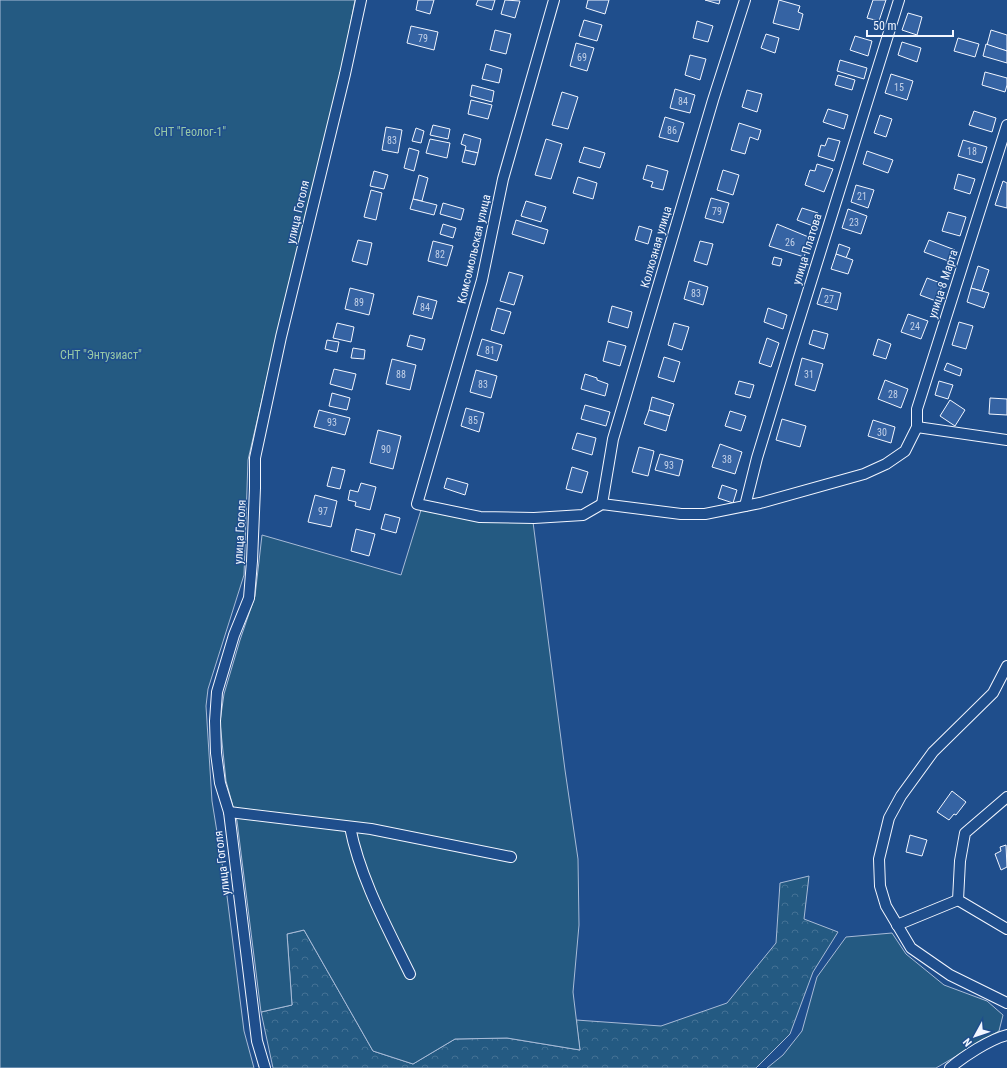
<svg xmlns="http://www.w3.org/2000/svg" width="1007" height="1068" viewBox="0 0 1007 1068" font-family="'Roboto Condensed',sans-serif">
  <style>
    .forest { fill: url(#forest-crowns); stroke: #a8bbd7 }
    .garden { fill: #245a82; stroke: #a8bbd7 }
    .building { fill: #3563a3; stroke: #f2f6ff }
    .lines { fill: none; stroke-linecap: round; stroke-linejoin: round }
    .street-casing { stroke: #f2f6ff; stroke-width: 12 }
    .street { stroke: #1f4e8c; stroke-width: 10 }
    .labels { text-anchor: middle; stroke-width: 3; stroke-linejoin: round; paint-order: stroke }
    .number-label { font-size: 10px; fill: #c3d1e8 }
    .park-label { font-size: 12px; fill: #97c8a6; stroke: #1f4e8c }
    .street-label { font-size: 12px; fill: #f2f6ff; stroke: #1f4e8c }
  </style>
  <defs>
    <pattern id="forest-crowns" width="20" height="18" patternUnits="userSpaceOnUse"><rect width="20" height="18" fill="#245a82"/><path d="M2 6a3 3 0 1 1 6 0M12 15a3 3 0 1 1 6 0" fill="none" stroke="#447295"/></pattern>
  </defs>
  <rect width="100%" height="100%" fill="#1f4e8c"/>
  <polygon class="forest" points="809,876 804,919 838,932 813,972 790,1034 756,1068 273,1068 261,1012 292,1005 287,934 304,930 373,1051 413,1064 455,1039 507,1038 580,1050 576,1020 661,1026 727,1003 776,943 780,883"/>
  <g class="garden">
    <polygon points="0,0 355,0 340,80 290,279 248,460 244,575 208,689 206,706 212,801 226,888 244,1031 254,1068 0,1068"/>
    <polygon points="421,510 533,522 565,770 578,859 579,925 573,992 580,1050 507,1038 455,1039 413,1064 373,1051 304,930 287,934 292,1005 261,1012 237,821 226,781 220,722 224,694 240,640 255,596 262,535 401,575"/>
    <polygon points="892,933 906,954 944,985 987,1001 1003,1015 999,1031 936,1068 767,1068 783,1055 802,1031 817,977 846,937"/>
  </g>
  <g class="building">
    <polygon points="418,0 434,0 430,14 416,10"/>
    <polygon points="478,0 495,0 492,10 476,5"/>
    <polygon points="505,0 520,1 515,18 501,14"/>
    <polygon points="588,0 609,0 605,14 586,8"/>
    <polygon points="705,0 720,0 719,4"/>
    <polygon points="779,0 800,6 798,12 803,14 799,30 773,23"/>
    <polygon points="873,0 886,0 879,21 867,18"/>
    <polygon points="908,13 922,17 917,35 902,30"/>
    <polygon points="584,20 602,25 597,41 579,36"/>
    <polygon points="697,21 713,26 708,42 693,38"/>
    <polygon points="411,26 438,32 434,50 407,43"/>
    <polygon points="495,30 511,34 506,54 490,50"/>
    <polygon points="991,30 1007,35 1007,51 987,45"/>
    <polygon points="766,34 779,38 775,53 761,48"/>
    <polygon points="855,36 872,41 868,56 850,50"/>
    <polygon points="958,38 979,44 975,57 954,51"/>
    <polygon points="902,42 921,48 917,62 898,55"/>
    <polygon points="576,43 594,48 587,71 570,66"/>
    <polygon points="986,44 1007,51 1007,63 983,56"/>
    <polygon points="690,55 706,59 700,80 685,75"/>
    <polygon points="840,60 867,68 864,79 837,71"/>
    <polygon points="486,64 502,69 499,83 482,79"/>
    <polygon points="985,72 1007,78 1007,85 1005,92 982,85"/>
    <polygon points="891,74 913,81 907,100 885,93"/>
    <polygon points="838,75 855,80 852,90 835,85"/>
    <polygon points="472,85 494,91 492,102 470,96"/>
    <polygon points="675,89 695,95 690,113 670,108"/>
    <polygon points="747,90 762,94 757,112 742,107"/>
    <polygon points="562,92 578,97 568,129 552,125"/>
    <polygon points="471,100 492,105 488,119 468,114"/>
    <polygon points="828,109 848,115 844,129 823,122"/>
    <polygon points="974,111 996,118 992,132 969,125"/>
    <polygon points="880,115 892,119 886,137 874,133"/>
    <polygon points="665,117 684,123 678,142 659,137"/>
    <polygon points="739,123 761,130 758,140 750,137 745,154 731,150"/>
    <polygon points="433,125 450,129 448,139 430,135"/>
    <polygon points="386,127 402,130 398,153 382,150"/>
    <polygon points="416,128 424,131 421,143 412,141"/>
    <polygon points="464,134 481,139 478,153 465,150 466,146 461,144"/>
    <polygon points="828,138 840,141 834,161 818,156 821,145 825,146"/>
    <polygon points="430,139 450,143 447,158 426,153"/>
    <polygon points="546,139 562,144 551,179 535,175"/>
    <polygon points="963,140 987,147 982,163 958,156"/>
    <polygon points="584,147 605,153 600,168 579,162"/>
    <polygon points="409,148 419,151 414,171 404,168"/>
    <polygon points="465,150 478,153 475,165 462,162"/>
    <polygon points="867,151 893,160 888,173 863,164"/>
    <polygon points="817,164 833,169 824,192 805,185 810,170 815,171"/>
    <polygon points="647,165 668,171 663,190 651,187 653,182 643,179"/>
    <polygon points="723,170 739,175 733,195 717,190"/>
    <polygon points="374,171 388,175 384,189 370,186"/>
    <polygon points="958,174 975,179 970,194 954,189"/>
    <polygon points="419,175 428,178 422,201 413,199"/>
    <polygon points="578,177 597,183 593,199 573,193"/>
    <polygon points="1003,181 1007,183 1007,208 995,205"/>
    <polygon points="856,185 874,190 868,208 851,202"/>
    <polygon points="371,190 382,193 376,220 364,217"/>
    <polygon points="711,198 729,203 723,223 705,218"/>
    <polygon points="413,199 437,205 434,215 410,209"/>
    <polygon points="526,201 546,207 541,222 521,216"/>
    <polygon points="443,203 464,209 461,220 440,214"/>
    <polygon points="802,208 818,213 813,226 797,220"/>
    <polygon points="848,209 867,216 861,234 842,228"/>
    <polygon points="948,212 966,217 960,236 942,231"/>
    <polygon points="516,220 548,230 544,244 512,234"/>
    <polygon points="443,224 456,228 453,238 440,234"/>
    <polygon points="777,224 811,238 804,257 769,246"/>
    <polygon points="639,226 652,230 648,244 635,240"/>
    <polygon points="358,240 372,243 367,265 352,261"/>
    <polygon points="929,240 955,250 951,262 924,252"/>
    <polygon points="433,241 453,246 447,266 428,261"/>
    <polygon points="700,241 713,244 707,265 694,261"/>
    <polygon points="839,244 850,248 846,258 836,254"/>
    <polygon points="836,254 853,260 848,274 831,269"/>
    <polygon points="774,257 782,259 780,266 772,264"/>
    <polygon points="978,266 989,270 982,291 971,288"/>
    <polygon points="509,272 523,276 514,305 500,301"/>
    <polygon points="927,278 943,284 936,301 920,295"/>
    <polygon points="689,281 708,287 703,305 684,299"/>
    <polygon points="350,288 374,294 369,315 345,309"/>
    <polygon points="822,288 841,293 837,310 817,304"/>
    <polygon points="971,288 989,293 984,308 967,302"/>
    <polygon points="418,296 437,301 432,319 413,314"/>
    <polygon points="612,306 632,312 628,328 608,322"/>
    <polygon points="497,308 511,312 504,334 491,330"/>
    <polygon points="768,308 787,315 783,329 764,322"/>
    <polygon points="908,314 928,321 921,339 901,332"/>
    <polygon points="959,322 973,326 966,349 952,345"/>
    <polygon points="337,323 354,327 351,342 333,338"/>
    <polygon points="674,323 689,327 682,350 668,345"/>
    <polygon points="813,330 828,334 824,349 809,344"/>
    <polygon points="410,335 425,339 422,350 407,346"/>
    <polygon points="767,338 779,343 771,367 759,363"/>
    <polygon points="482,339 502,345 497,361 477,355"/>
    <polygon points="878,339 891,344 886,359 873,355"/>
    <polygon points="327,340 339,342 337,352 325,349"/>
    <polygon points="608,341 626,346 620,366 603,361"/>
    <polygon points="353,348 365,350 364,359 351,358"/>
    <polygon points="664,357 680,362 674,382 658,377"/>
    <polygon points="802,358 823,364 815,391 795,385"/>
    <polygon points="392,359 416,365 410,390 386,384"/>
    <polygon points="947,363 962,369 960,376 944,370"/>
    <polygon points="334,369 356,374 352,390 330,384"/>
    <polygon points="476,370 497,376 491,398 470,392"/>
    <polygon points="585,374 597,378 597,380 608,384 605,396 581,389"/>
    <polygon points="885,380 908,389 901,408 878,399"/>
    <polygon points="739,381 754,385 750,398 735,394"/>
    <polygon points="939,381 953,385 948,399 935,395"/>
    <polygon points="332,393 350,398 347,410 329,406"/>
    <polygon points="652,397 674,404 670,416 649,410"/>
    <polygon points="990,398 1007,399 1007,415 989,414"/>
    <polygon points="950,400 965,410 955,426 940,416"/>
    <polygon points="585,405 610,412 606,426 581,419"/>
    <polygon points="466,408 484,413 479,432 461,426"/>
    <polygon points="319,410 350,418 345,435 314,427"/>
    <polygon points="649,410 670,416 666,431 644,424"/>
    <polygon points="730,411 746,416 741,431 725,426"/>
    <polygon points="782,419 806,426 800,447 776,440"/>
    <polygon points="873,420 895,427 891,443 868,436"/>
    <polygon points="378,430 401,436 393,469 370,463"/>
    <polygon points="577,433 596,438 592,455 572,449"/>
    <polygon points="720,444 742,452 735,474 712,467"/>
    <polygon points="639,447 654,451 648,476 632,472"/>
    <polygon points="660,454 683,460 679,476 655,470"/>
    <polygon points="332,467 345,470 340,489 327,486"/>
    <polygon points="572,467 588,472 582,493 566,489"/>
    <polygon points="447,478 468,484 465,495 444,488"/>
    <polygon points="361,483 376,487 370,510 355,506 356,502 348,500 350,490 358,492"/>
    <polygon points="722,485 737,490 733,503 718,498"/>
    <polygon points="315,495 337,501 331,527 308,522"/>
    <polygon points="385,514 400,518 396,533 381,529"/>
    <polygon points="356,529 375,534 369,556 351,551"/>
    <polygon points="952,791 966,802 956,815 954,814 949,820 937,812"/>
    <polygon points="910,835 927,840 922,856 906,852"/>
    <polygon points="1006,845 1007,867 1001,870 995,854 1001,851 1000,847"/>
  </g>
  <g class="lines">
    <defs>
      <g id="street">
        <polyline points="554,0 503,179 482,280 417,504 480,517 534,518 583,515 602,504 681,514 705,514 760,503 864,474 886,464 905,451 917,427 917,409 1007,125"/>
        <polyline points="917,427 1007,440"/>
        <polyline points="602,504 613,439 713,100 745,0"/>
        <polyline points="745,506 757,458 791,346 899,0"/>
        <polyline points="1007,666 993,693 933,752 901,796 889,818 879,859 880,886 886,906 911,948 950,975 1007,1003"/>
        <polyline points="1007,797 965,833 960,861 958,900 1007,929"/>
        <polyline points="229,812 371,829 511,857"/>
        <path d="M350,827C360,878 387,927 410,974"/>
        <polyline points="897,925 958,900"/>
        <polyline points="265,1068 257,1041 229,812 220,783 216,753 215,721 217,692 234,635 249,598 252,561 255,488 255,458 281,337 345,74 361,0"/>
        <path d="M950,1068C963,1057 990,1039 1007,1035"/>
      </g>
    </defs>
    <use href="#street" class="street-casing"/>
    <use href="#street" class="street"/>
  </g>
  <g class="labels">
    <g class="number-label">
      <text x="423" y="42">79</text>
      <text x="582" y="61">69</text>
      <text x="899" y="91">15</text>
      <text x="683" y="105">84</text>
      <text x="672" y="134">86</text>
      <text x="392" y="144">83</text>
      <text x="972" y="155">18</text>
      <text x="862" y="200">21</text>
      <text x="717" y="215">79</text>
      <text x="854" y="226">23</text>
      <text x="790" y="246">26</text>
      <text x="440" y="258">82</text>
      <text x="696" y="297">83</text>
      <text x="829" y="303">27</text>
      <text x="359" y="306">89</text>
      <text x="425" y="311">84</text>
      <text x="915" y="330">24</text>
      <text x="490" y="354">81</text>
      <text x="401" y="378">88</text>
      <text x="809" y="378">31</text>
      <text x="483" y="388">83</text>
      <text x="893" y="398">28</text>
      <text x="473" y="424">85</text>
      <text x="332" y="426">93</text>
      <text x="882" y="436">30</text>
      <text x="386" y="453">90</text>
      <text x="727" y="463">38</text>
      <text x="669" y="469">93</text>
      <text x="323" y="515">97</text>
    </g>
    <g class="park-label">
      <text x="190" y="136">СНТ "Геолог-1"</text>
      <text x="101" y="359">СНТ "Энтузиаст"</text>
    </g>
    <g class="street-label">
      <text transform="translate(298 212) rotate(-77)" y="4">улица Гоголя</text>
      <text transform="translate(656 247) rotate(-74)" y="4">Колхозная улица</text>
      <text transform="translate(474 249) rotate(-77)" y="4">Комсомольская улица</text>
      <text transform="translate(807 249) rotate(-73)" y="4">улица Платова</text>
      <text transform="translate(943 284) rotate(-72)" y="4">улица 8 Марта</text>
      <text transform="translate(240 532) rotate(-87)" y="4">улица Гоголя</text>
      <text transform="translate(222 863) rotate(-97)" y="4">улица Гоголя</text>
    </g>
  </g>
  <g transform="translate(975 1036) rotate(230)" stroke="#1f4e8c" stroke-width="3" paint-order="stroke">
  <path d="M0-3L7 15L0 10L-7 15Z" fill="#f2f6ff"/>
  <text y="-6" font-size="11" font-weight="bold" text-anchor="middle" fill="#f2f6ff">N</text>
  </g>
  <path d="M867 30v6h86v-6" fill="none" stroke="#f2f6ff" stroke-width="2"/>
  <text x="873" y="30" font-size="12" fill="#f2f6ff" stroke="#1f4e8c" stroke-width="3" paint-order="stroke">50 m</text>
</svg>
